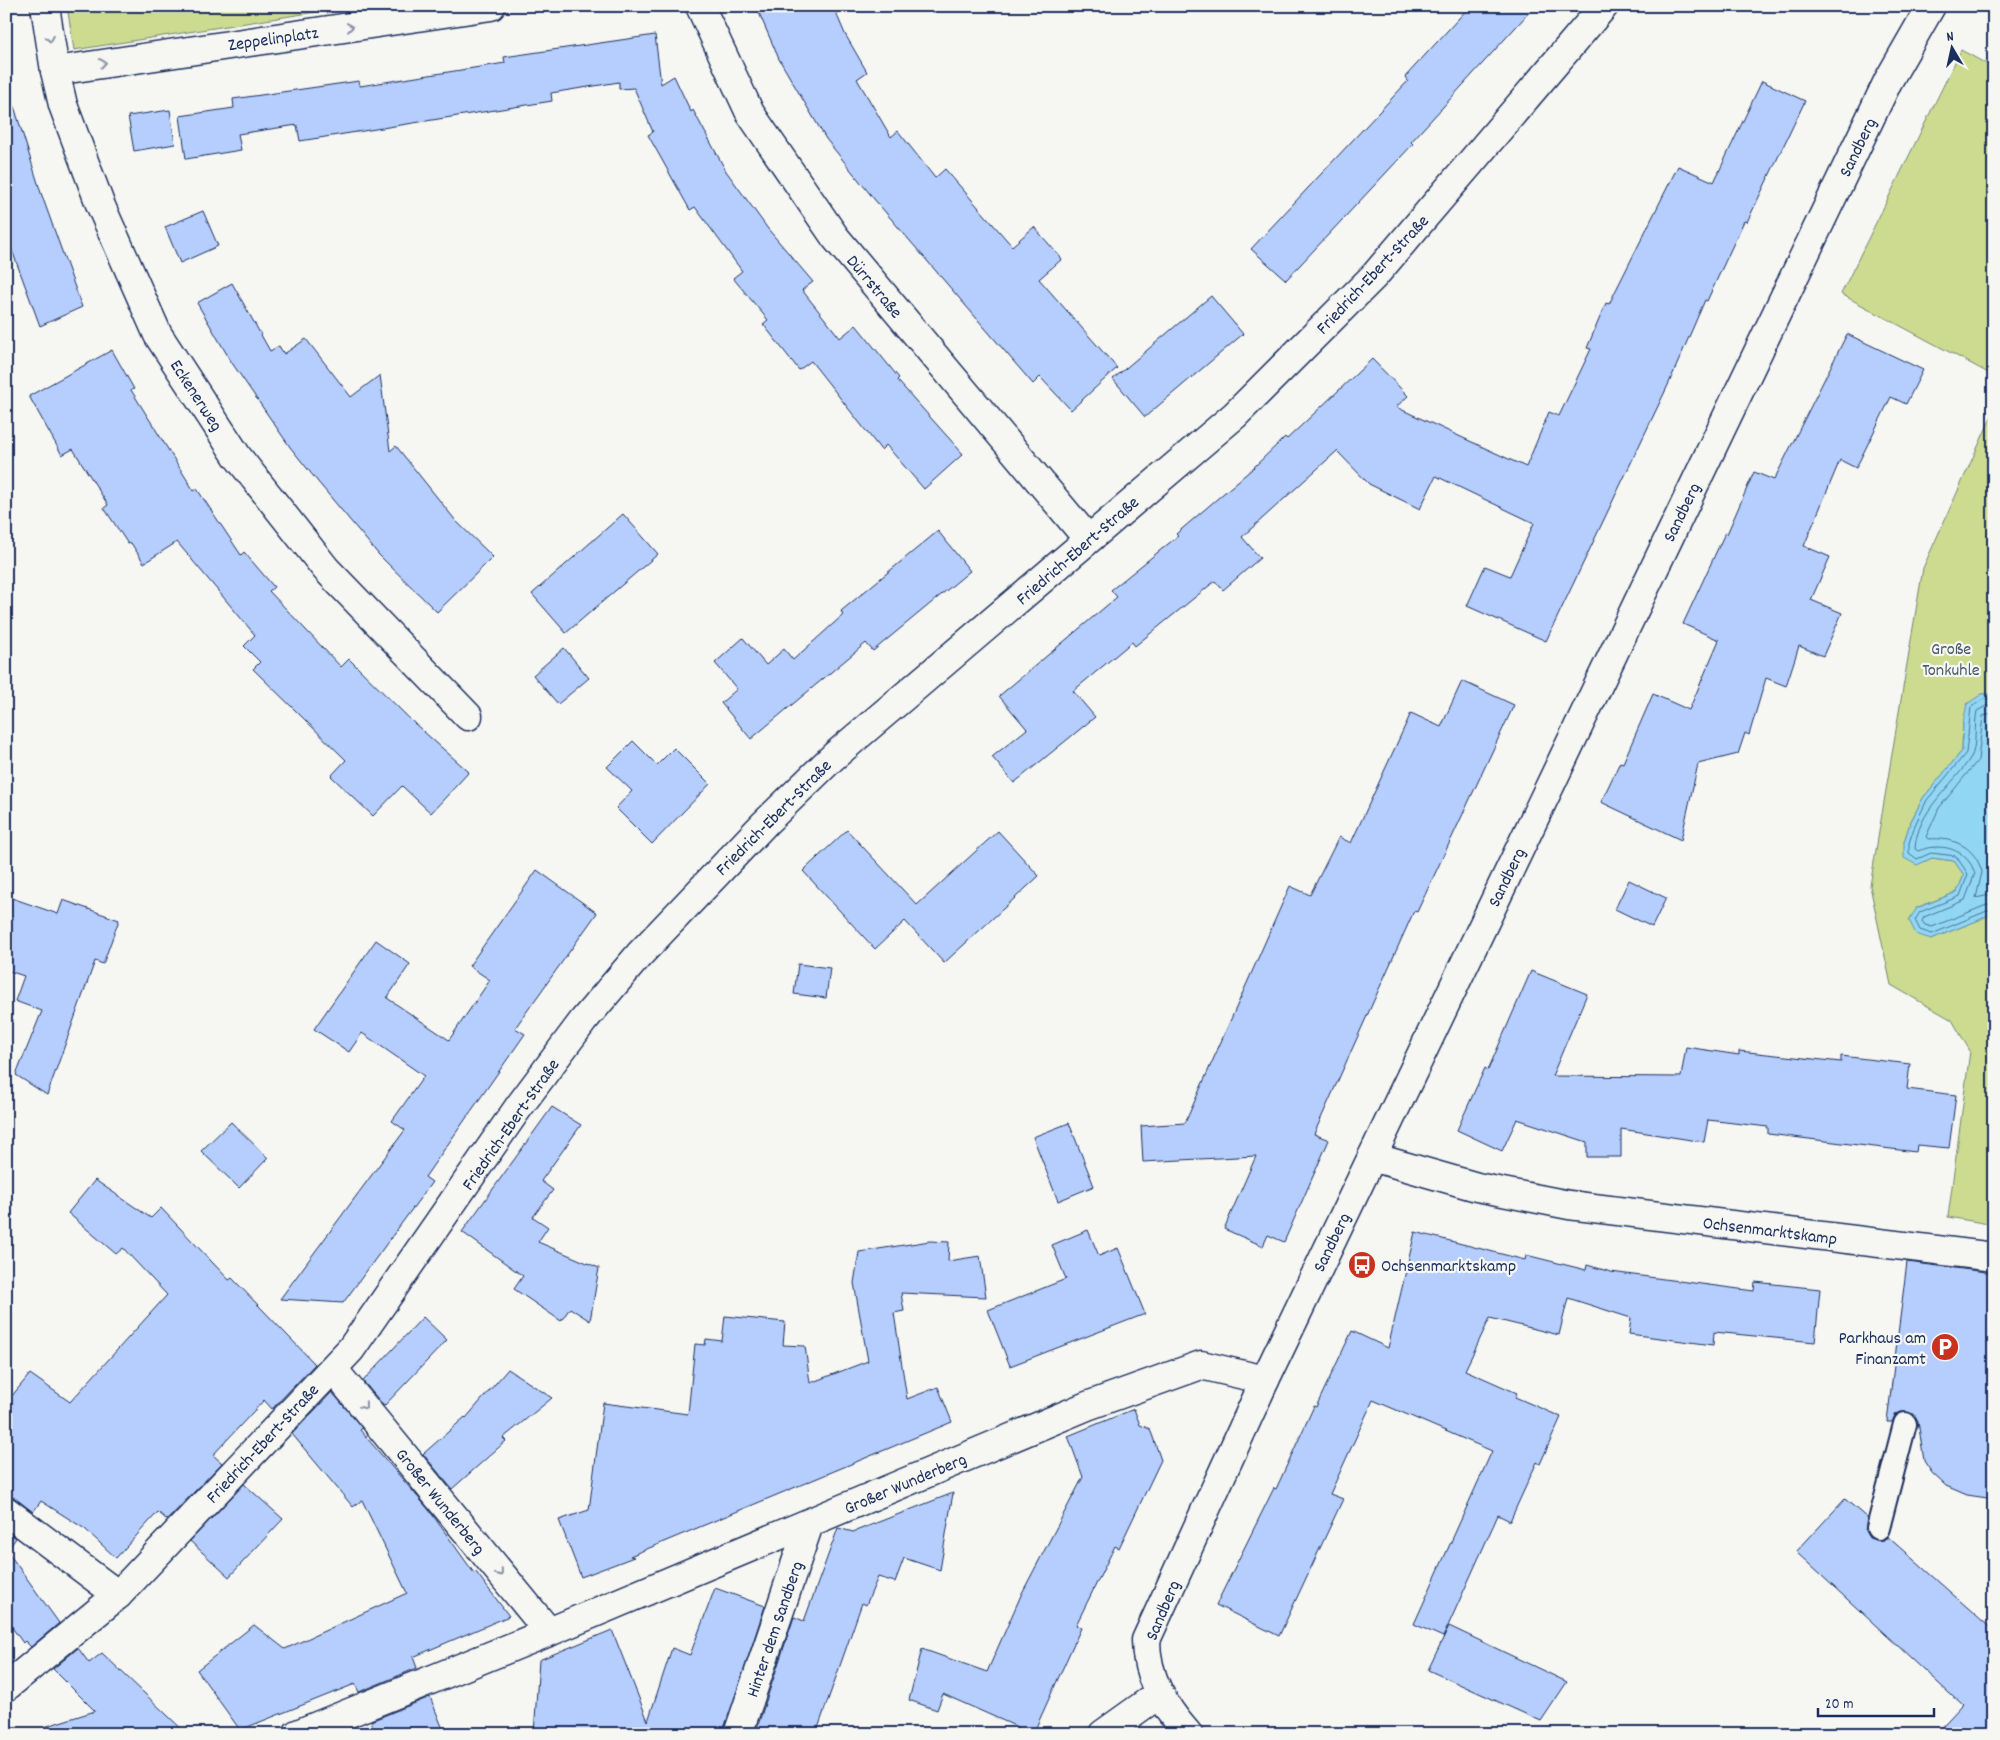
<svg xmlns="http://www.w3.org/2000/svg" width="2000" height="1740" viewBox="0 0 2000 1740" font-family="Dekko,sans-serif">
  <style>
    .green { fill: #ccdb8f; stroke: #748576 }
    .water { fill: #91d6f3; stroke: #6293b7 }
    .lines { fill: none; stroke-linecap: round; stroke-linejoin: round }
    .shore { stroke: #4a729a; stroke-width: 1 }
    .building { fill: #b6cefd; stroke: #1b2f5e }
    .lane-casing { stroke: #1b2f5e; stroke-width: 26 }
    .street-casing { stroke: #1b2f5e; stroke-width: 31 }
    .secondary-casing { stroke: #1b2f5e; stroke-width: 31 }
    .lane { stroke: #f6f6f2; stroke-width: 22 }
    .street { stroke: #f6f6f2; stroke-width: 28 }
    .secondary { stroke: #f6f6f2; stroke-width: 28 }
    .oneway { stroke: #8892a8 }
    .labels { text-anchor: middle; stroke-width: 4.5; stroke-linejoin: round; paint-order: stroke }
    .street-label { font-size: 18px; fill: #1b2f5e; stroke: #f6f6f2 }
    .park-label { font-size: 18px; fill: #475a6a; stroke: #f6f6f2 }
    .poi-label { font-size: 18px; fill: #1b2f5e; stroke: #f6f6f2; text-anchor: start }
  </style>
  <rect width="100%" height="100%" fill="#f6f6f2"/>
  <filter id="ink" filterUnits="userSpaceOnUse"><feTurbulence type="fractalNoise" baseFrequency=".02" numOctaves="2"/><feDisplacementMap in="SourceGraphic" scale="10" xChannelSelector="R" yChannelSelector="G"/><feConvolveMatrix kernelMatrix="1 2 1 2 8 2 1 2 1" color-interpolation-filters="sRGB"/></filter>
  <g filter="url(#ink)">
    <g class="green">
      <polygon points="67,6 354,6 74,50"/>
      <polygon points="1961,50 1994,68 1994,376 1841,294"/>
      <polygon points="1994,411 1994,694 1982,694 1963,723 1962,751 1923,798 1910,823 1904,842 1917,864 1932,858 1954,861 1964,875 1957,892 1916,908 1931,939 1979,920 1994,912 1994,1225 1948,1217 1970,1051 1952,1020 1891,985 1870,886 1923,568"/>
    </g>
    <polygon class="water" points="1982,694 1994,694 1994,912 1979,920 1931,939 1916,934 1909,920 1917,908 1957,892 1964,875 1954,861 1932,858 1917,865 1904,858 1904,842 1910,823 1923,798 1962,751 1963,723 1967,704"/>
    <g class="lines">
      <g class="shore">
        <polyline points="1994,699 1984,699 1971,707 1966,753 1927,800 1915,825 1909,843 1909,853 1917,859 1931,853 1956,856 1968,874 1960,896 1920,912 1915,920 1920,930 1932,934 1994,908"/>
        <path d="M1994,705L1986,706L1977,711C1974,723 1977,749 1971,757C1953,786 1917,810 1915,849L1918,851C1941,842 1966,848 1975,873L1965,900L1924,917L1922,921L1925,925L1932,927L1994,902"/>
        <path d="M1994,713L1983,716L1978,760L1939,808L1926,837L1928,839C1953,837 1975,846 1982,872L1976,898L1994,894"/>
      </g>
    </g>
    <g class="building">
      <polygon points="756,6 833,6 845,34 867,72 857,79 891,137 898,131 935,178 945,169 1012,246 1034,227 1062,259 1039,279 1117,368 1071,410 1040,377 1033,384 874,199 826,139 779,59"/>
      <polygon points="1470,6 1535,6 1411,142 1413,144 1286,280 1251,249 1408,81 1405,77"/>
      <polygon points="655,35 661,84 674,76 691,112 693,110 726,171 768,229 813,282 802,290 840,338 856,325 899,378 897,380 963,454 924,489 886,445 881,450 811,361 799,370 763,324 768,320 733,278 742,271 695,207 690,210 648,135 653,132 634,88 619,89 619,82 551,93 552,101 300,141 297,125 238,134 241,150 186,159 180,116 234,108 233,99 359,81 360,86 505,63 504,57"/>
      <polygon points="1762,81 1805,101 1747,222 1744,221 1707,301 1705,300 1669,383 1546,641 1467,606 1485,566 1510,576 1534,523 1436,476 1420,509 1369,484 1337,451 1242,537 1260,558 1223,590 1215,581 1135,646 1132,642 1073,691 1095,717 1014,783 992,757 1027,729 999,696 1117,597 1111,590 1178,536 1176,534 1252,469 1285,437 1287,439 1372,359 1408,396 1396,407 1526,467 1549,412 1559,416 1591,349 1587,348 1606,303 1609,304 1678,166 1714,182"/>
      <polygon points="14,106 41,193 82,307 40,326 6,234 6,107"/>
      <polygon points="170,110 175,144 134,151 128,116"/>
      <polygon points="203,211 218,246 180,263 165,227"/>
      <polygon points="232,283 270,351 279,346 284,354 306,339 351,397 380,375 390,451 396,446 456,521 493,557 437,612 379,555 318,482 290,447 232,363 197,303"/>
      <polygon points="1211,296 1243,334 1145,417 1113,379"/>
      <polygon points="1847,334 1923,370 1906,404 1891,397 1856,468 1840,460 1804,546 1830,557 1811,600 1842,613 1823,656 1799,646 1786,686 1766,678 1749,735 1745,733 1738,754 1698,764 1681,840 1601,802 1620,762 1623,763 1653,694 1689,710 1719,640 1683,624 1725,533 1727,534 1754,472 1774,480"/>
      <polygon points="112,350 134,389 131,390 194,491 197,489 241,555 244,552 274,587 269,591 341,667 349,659 414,723 469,772 431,813 402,786 373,816 331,776 346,760 253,669 260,662 244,646 255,635 177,542 144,563 131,543 128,544 104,508 108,505 73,449 62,455 29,396"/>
      <polygon points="623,514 658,554 566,633 532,594"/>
      <polygon points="938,531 970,571 873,651 866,643 751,739 721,703 737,689 715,663 743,638 766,665 784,649 793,660 843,615 841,611"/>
      <polygon points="564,648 589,678 558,704 533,675"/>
      <polygon points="1462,681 1514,705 1417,912 1414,911 1314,1134 1329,1140 1284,1242 1268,1235 1263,1246 1224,1229 1256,1156 1143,1162 1141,1126 1185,1123 1290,886 1310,895 1339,837 1351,843 1411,713 1441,727"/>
      <polygon points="633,741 657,765 674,748 710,784 652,844 616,808 632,791 607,767"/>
      <polygon points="847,830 917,905 998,831 1039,876 944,963 905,921 875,949 803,871"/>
      <polygon points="537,870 597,913 515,1028 525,1034 425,1177 432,1182 343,1303 280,1299 405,1130 392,1121 424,1076 362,1033 349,1052 314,1029 376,940 410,964 387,998 449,1040 490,980 469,966"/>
      <polygon points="1629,880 1666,898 1652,927 1615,909"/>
      <polygon points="6,896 58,914 63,900 119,920 103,964 95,961 47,1095 16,1075 42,1011 15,1001 24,976 6,970"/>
      <polygon points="798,964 830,968 826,998 794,994"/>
      <polygon points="1531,971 1587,994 1552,1076 1681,1077 1686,1047 1739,1055 1739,1051 1841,1062 1841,1056 1910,1064 1907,1089 1956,1095 1949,1148 1917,1145 1916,1152 1768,1134 1768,1127 1708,1120 1704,1142 1621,1129 1621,1157 1587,1157 1587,1142 1517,1119 1502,1151 1457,1130 1485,1068 1488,1070"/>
      <polygon points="552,1107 581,1125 541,1181 553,1190 533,1217 548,1227 538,1242 599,1268 590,1321 570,1308 561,1321 514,1289 523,1276 462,1232"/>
      <polygon points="231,1122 268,1158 239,1188 201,1151"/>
      <polygon points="1069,1123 1094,1186 1058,1201 1033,1137"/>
      <polygon points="95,1180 151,1218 161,1208 229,1280 232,1278 315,1364 272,1409 264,1400 213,1455 222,1463 167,1520 158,1512 116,1558 85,1529 41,1501 33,1512 15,1498 6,1496 6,1403 30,1374 70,1402 167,1295 123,1248 116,1254 68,1213"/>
      <polygon points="1088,1230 1099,1256 1118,1248 1145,1314 1010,1366 988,1310 1066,1279 1052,1245"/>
      <polygon points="1415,1232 1525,1260 1526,1255 1586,1270 1587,1265 1611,1272 1754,1291 1755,1282 1820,1289 1815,1342 1714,1332 1713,1345 1629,1334 1631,1318 1568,1298 1559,1335 1490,1318 1465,1370 1517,1393 1515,1397 1561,1417 1540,1464 1537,1462 1510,1521 1498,1515 1443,1637 1414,1624 1492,1451 1373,1400 1330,1494 1343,1499 1279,1636 1216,1605 1274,1488 1276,1489 1314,1406 1316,1407 1352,1331 1388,1348"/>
      <polygon points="930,1241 949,1242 948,1261 980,1256 986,1297 901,1293 904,1311 894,1313 907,1399 938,1387 952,1422 630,1556 634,1557 581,1577 559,1520 589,1510 603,1403 688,1414 695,1344 705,1345 706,1339 722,1341 725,1316 785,1322 783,1345 805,1346 810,1383 868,1361 854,1283 859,1252"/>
      <polygon points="1907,1262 1994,1273 1994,1499 1967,1495 1946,1486 1932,1473 1924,1461 1918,1421 1914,1414 1901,1412 1895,1415 1892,1422 1887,1422"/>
      <polygon points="423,1317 447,1340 384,1406 363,1381"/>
      <polygon points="508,1369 552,1398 503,1438 506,1441 452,1489 423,1454 465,1417 466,1418"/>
      <polygon points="332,1392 362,1428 360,1430 429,1510 474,1573 476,1572 509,1616 413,1657 417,1668 359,1692 355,1684 240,1730 197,1670 254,1625 285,1649 407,1593 362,1500 353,1507 292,1434"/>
      <polygon points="1134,1409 1140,1425 1150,1429 1161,1460 1119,1548 1115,1546 1076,1625 1081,1628 1033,1734 943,1694 937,1710 909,1700 922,1649 987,1672 1022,1593 1083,1477 1068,1436"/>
      <polygon points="244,1484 283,1519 229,1577 190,1541"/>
      <polygon points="953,1493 940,1570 904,1558 895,1582 878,1577 866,1605 862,1603 816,1734 755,1734 794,1617 804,1621 838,1528 853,1532"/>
      <polygon points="1845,1499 1867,1518 1865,1531 1869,1538 1881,1541 1888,1537 1994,1631 1994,1734 1935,1734 1962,1705 1796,1552"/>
      <polygon points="6,1531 16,1538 7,1551 59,1623 31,1647 25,1641 23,1643 6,1619"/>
      <polygon points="715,1588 765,1606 723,1734 534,1734 539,1660 612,1630 648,1721 672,1648 690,1655"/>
      <polygon points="1449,1626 1567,1682 1541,1721 1428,1670"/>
      <polygon points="78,1648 89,1663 102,1653 187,1734 45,1734 44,1727 95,1711 53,1669"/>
      <polygon points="430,1697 445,1734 376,1734 371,1721"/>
    </g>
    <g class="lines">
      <defs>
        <polyline id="lane" points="1878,1528 1905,1424"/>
        <g id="street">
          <polyline points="45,6 55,71 63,105 100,204 158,335 237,456 326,569 468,716"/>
          <polyline points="700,6 750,113 835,237 1088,539"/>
          <polyline points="55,71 491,6"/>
          <polyline points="1372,1157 1477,1187 1569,1205 1994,1257"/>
          <polyline points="333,1369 549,1632"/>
          <polyline points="6,1511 118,1595"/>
          <polyline points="6,1687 118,1595 351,1349 518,1108 583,1021 639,955 765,823 833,757 1235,415 1375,275 1604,6"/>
          <polyline points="297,1734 549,1632 1087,1406 1201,1365 1265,1380"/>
          <polyline points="738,1734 809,1524"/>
        </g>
        <g id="secondary">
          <polyline points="1103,1734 1159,1694"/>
          <path d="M1188,1734C1164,1707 1146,1677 1146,1640L1265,1380L1888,81L1931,6"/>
        </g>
      </defs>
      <use href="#lane" class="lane-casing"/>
      <use href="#street" class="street-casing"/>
      <use href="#secondary" class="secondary-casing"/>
      <use href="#lane" class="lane"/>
      <use href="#street" class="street"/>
      <use href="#secondary" class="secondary"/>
    </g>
    <defs><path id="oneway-chevron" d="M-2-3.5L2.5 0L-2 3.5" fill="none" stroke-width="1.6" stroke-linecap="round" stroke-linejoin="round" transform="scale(1.25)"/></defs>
    <g class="oneway">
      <use href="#oneway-chevron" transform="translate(350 27) rotate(-8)"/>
      <use href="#oneway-chevron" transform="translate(50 39) rotate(81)"/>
      <use href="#oneway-chevron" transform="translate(103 63) rotate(-9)"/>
      <use href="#oneway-chevron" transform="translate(364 1406) rotate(51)"/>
      <use href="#oneway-chevron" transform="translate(500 1573) rotate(51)"/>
    </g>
  </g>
  <defs>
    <symbol id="bus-disc" viewBox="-11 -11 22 22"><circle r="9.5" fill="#c8321e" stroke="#f6f6f2"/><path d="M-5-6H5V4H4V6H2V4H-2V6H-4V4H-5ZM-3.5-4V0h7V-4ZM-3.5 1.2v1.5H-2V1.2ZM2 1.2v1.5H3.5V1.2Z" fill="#fff"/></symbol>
    <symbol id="parking-disc" viewBox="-11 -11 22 22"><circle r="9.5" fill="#c8321e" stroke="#f6f6f2"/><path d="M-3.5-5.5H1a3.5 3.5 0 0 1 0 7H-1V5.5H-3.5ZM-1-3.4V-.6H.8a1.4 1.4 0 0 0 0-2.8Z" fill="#fff"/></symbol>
  </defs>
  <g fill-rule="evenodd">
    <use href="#bus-disc" x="1346" y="1249" width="32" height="32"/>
    <use href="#parking-disc" x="1929" y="1331" width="32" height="32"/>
  </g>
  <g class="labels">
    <g class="street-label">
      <text transform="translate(273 38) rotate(-8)" y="6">Zeppelinplatz</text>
      <text transform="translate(1857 147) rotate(-64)" y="6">Sandberg</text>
      <text transform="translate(1372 274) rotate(-47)" y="6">Friedrich-Ebert-Straße</text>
      <text transform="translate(875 286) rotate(50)" y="6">Dürrstraße</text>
      <text transform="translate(197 395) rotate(57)" y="6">Eckenerweg</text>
      <text transform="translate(1681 512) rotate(-64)" y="6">Sandberg</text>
      <text transform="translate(1077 550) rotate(-41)" y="6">Friedrich-Ebert-Straße</text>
      <text transform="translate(773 817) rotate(-45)" y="6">Friedrich-Ebert-Straße</text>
      <text transform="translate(1506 877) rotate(-64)" y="6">Sandberg</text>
      <text transform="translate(510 1124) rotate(-55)" y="6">Friedrich-Ebert-Straße</text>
      <text transform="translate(1770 1230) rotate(7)" y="6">Ochsenmarktskamp</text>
      <text transform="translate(1331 1242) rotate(-64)" y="6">Sandberg</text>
      <text transform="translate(262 1443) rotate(-47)" y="6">Friedrich-Ebert-Straße</text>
      <text transform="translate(905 1483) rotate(-23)" y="6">Großer Wunderberg</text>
      <text transform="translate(441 1501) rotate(51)" y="6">Großer Wunderberg</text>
      <text transform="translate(1162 1610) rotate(-67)" y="6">Sandberg</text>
      <text transform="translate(774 1629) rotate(-71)" y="6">Hinter dem Sandberg</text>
    </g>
    <g class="park-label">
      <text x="1951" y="654">Große<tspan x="1951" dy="21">Tonkuhle</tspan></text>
    </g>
    <g class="poi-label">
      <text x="1381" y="1271">Ochsenmarktskamp</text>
      <text x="1926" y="1343" text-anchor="end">Parkhaus am<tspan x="1926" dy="21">Finanzamt</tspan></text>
    </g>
  </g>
  <rect width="2000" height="1740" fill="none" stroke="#f6f6f2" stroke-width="25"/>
  <rect x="12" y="12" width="1975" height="1715" fill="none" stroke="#1b2f5e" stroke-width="2" filter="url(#ink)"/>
  <g transform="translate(1952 48) rotate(351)" stroke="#f6f6f2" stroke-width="4" paint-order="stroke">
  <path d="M0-4L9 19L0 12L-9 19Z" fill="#1b2f5e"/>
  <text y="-8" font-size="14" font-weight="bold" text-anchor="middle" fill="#1b2f5e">N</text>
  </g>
  <path d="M1818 1708v8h116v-8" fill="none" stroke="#1b2f5e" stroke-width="2.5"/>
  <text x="1825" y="1708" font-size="15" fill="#1b2f5e" stroke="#f6f6f2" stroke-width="4" paint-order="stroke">20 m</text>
</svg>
